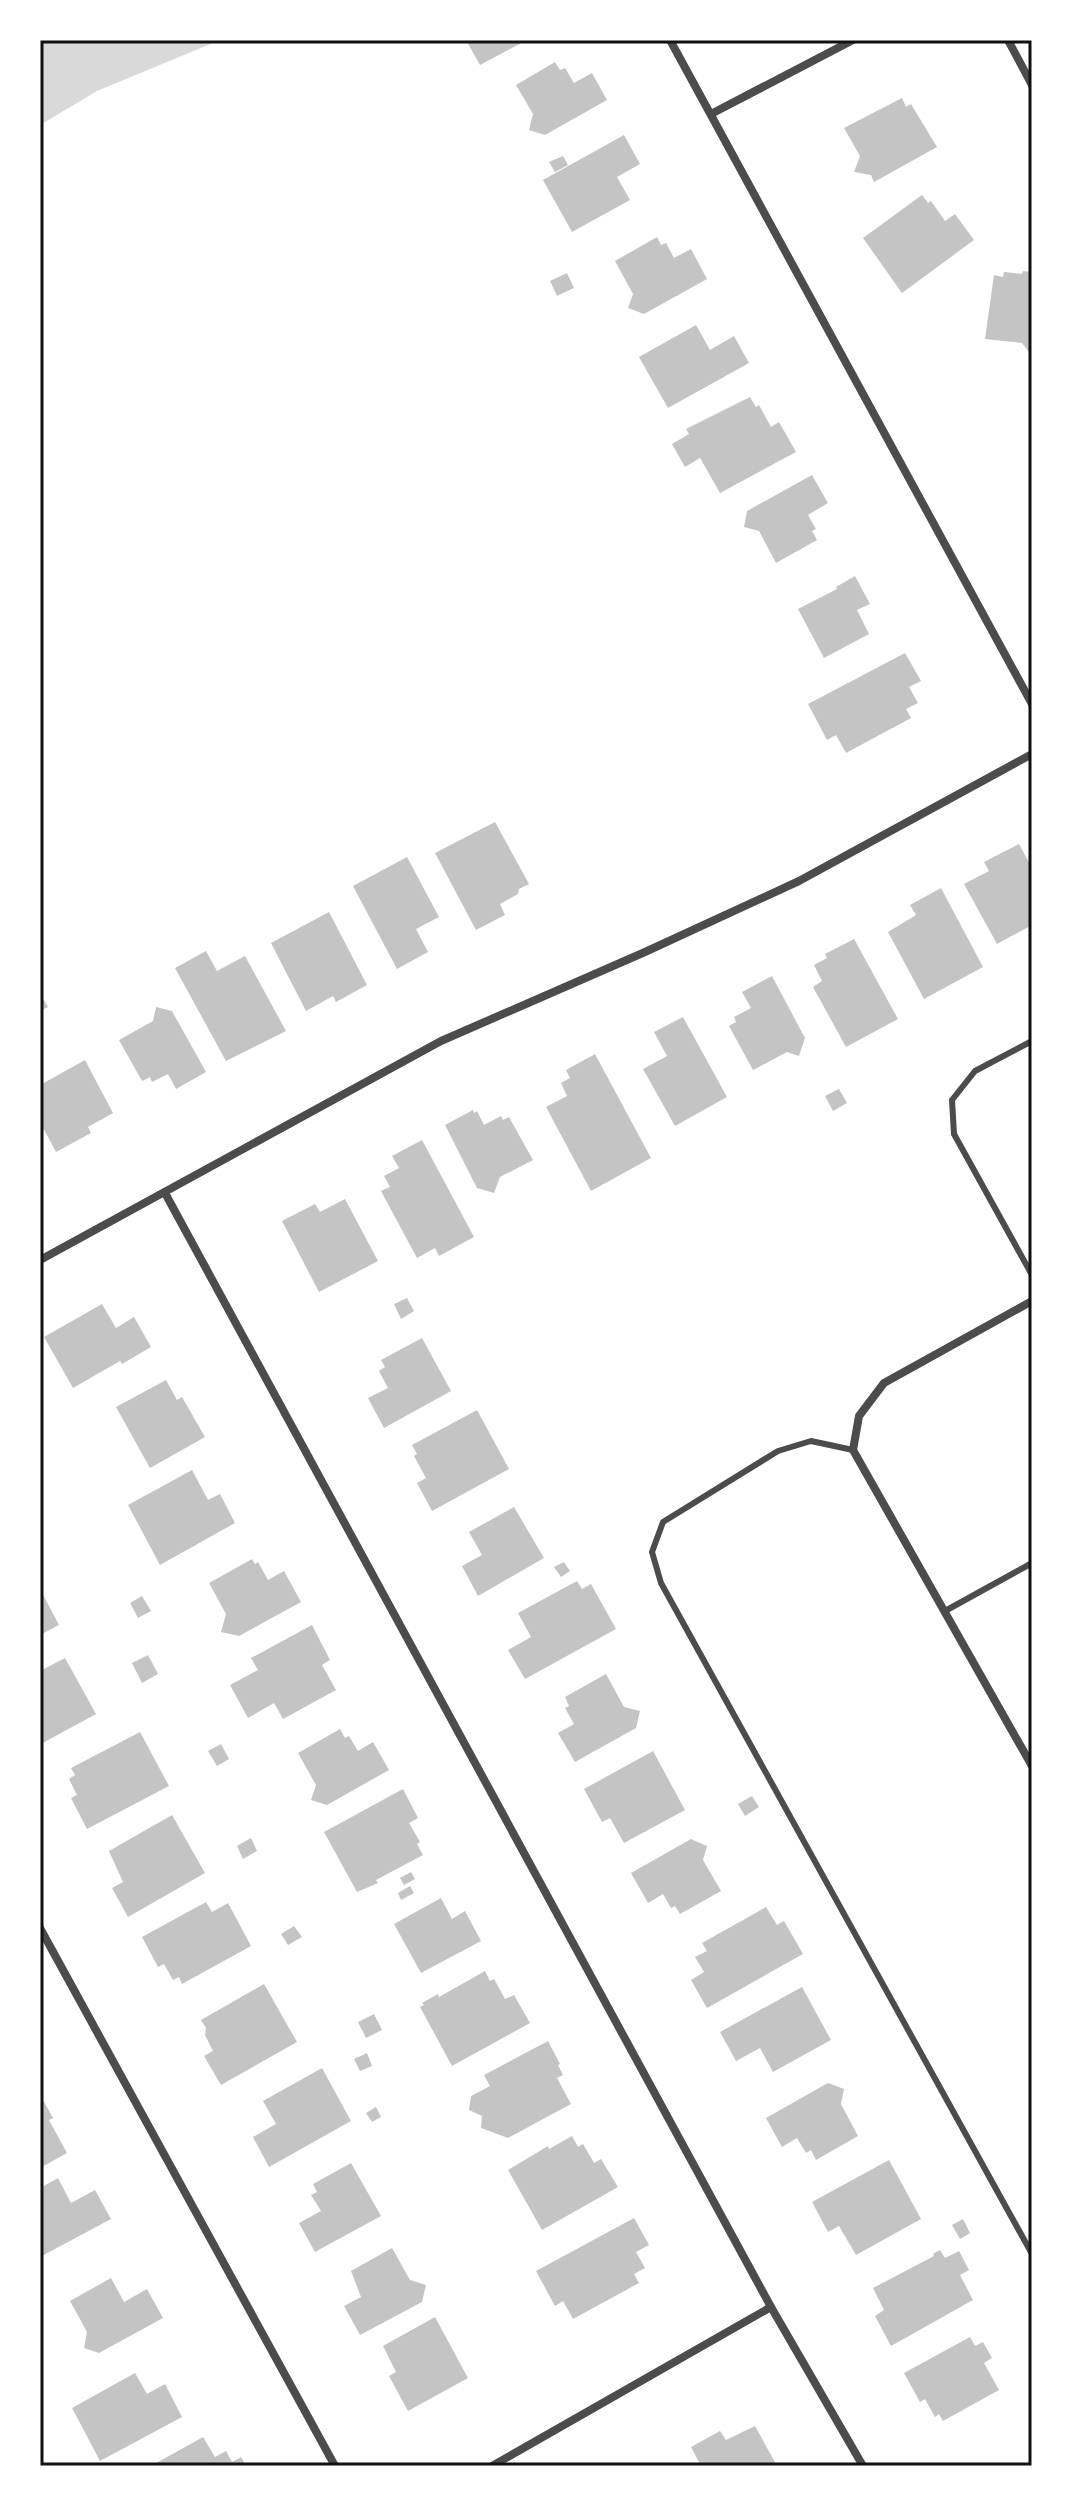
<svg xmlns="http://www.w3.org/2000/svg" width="1072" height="2506" viewBox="0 0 1072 2506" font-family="'Noto Sans',sans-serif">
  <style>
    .water { fill: #d9d9d9 }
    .building { fill: #c4c4c4 }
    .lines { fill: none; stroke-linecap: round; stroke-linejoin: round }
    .service { stroke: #4c4c4c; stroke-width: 6 }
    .minor { stroke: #4c4c4c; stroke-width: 8 }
    .neatline { fill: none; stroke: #111; stroke-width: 3 }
  </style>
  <rect width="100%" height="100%" fill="#fff"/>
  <polygon class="water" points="40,40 220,40 97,91 40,125"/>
  <g class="building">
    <polygon points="466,40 527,40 480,65"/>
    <polygon points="555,62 560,70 565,68 574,83 592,73 607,100 545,135 529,130 533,114 516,85"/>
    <polygon points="902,98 906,107 911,104 937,147 874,182 871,175 854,172 860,156 844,128"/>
    <polygon points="624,135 640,164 617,177 630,200 572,232 543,180"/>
    <polygon points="563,156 568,165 555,172 549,162"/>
    <polygon points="922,195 928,203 931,201 945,221 955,214 974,240 902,293 863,238"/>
    <polygon points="657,237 661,245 666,243 674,258 691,249 707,279 644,314 628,308 633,294 615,261"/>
    <polygon points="1023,271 1032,272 1032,356 1022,343 985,339 994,275 1003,277 1004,272 1022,274"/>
    <polygon points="567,273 574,288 557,296 550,281"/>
    <polygon points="696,325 710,350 734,336 749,363 668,408 639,357"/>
    <polygon points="750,397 756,407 759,405 771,427 779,422 796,452 720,493 700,458 685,467 672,444 689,434 686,429"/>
    <polygon points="812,475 828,503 808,515 816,529 812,531 817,540 776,563 759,531 744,527 747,511"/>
    <polygon points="855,576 870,604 857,610 869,634 824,658 798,609 837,589 836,587"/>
    <polygon points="905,653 921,681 909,687 918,703 906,709 911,718 846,753 836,735 827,740 808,704"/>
    <polygon points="495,822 529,884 519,889 518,894 500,904 505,915 476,930 435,853"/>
    <polygon points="1019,844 1032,868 1032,925 997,944 964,884 989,871 984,862"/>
    <polygon points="407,857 439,917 416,929 428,952 397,969 353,886"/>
    <polygon points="941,888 983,967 924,999 888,932 916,915 910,905"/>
    <polygon points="329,912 367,985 336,1002 333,996 306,1011 271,943"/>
    <polygon points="854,939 898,1019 846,1047 813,987 822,981 814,965 827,958 825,954"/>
    <polygon points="206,951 217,971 245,956 286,1031 226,1061 175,968"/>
    <polygon points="772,976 805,1038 799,1056 787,1052 753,1070 729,1026 736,1022 734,1017 751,1008 742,992"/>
    <polygon points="42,997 48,1007 40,1011 40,998"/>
    <polygon points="156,1007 172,1011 206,1072 176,1089 168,1074 152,1082 150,1077 142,1081 119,1040 153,1021"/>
    <polygon points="683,1017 727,1097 675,1126 643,1069 667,1056 654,1032"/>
    <polygon points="595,1054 651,1158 591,1191 546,1107 567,1096 561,1083 570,1078 566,1070"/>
    <polygon points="85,1060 113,1113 88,1127 91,1133 56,1152 40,1122 40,1085"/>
    <polygon points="839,1089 847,1103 833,1111 825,1096"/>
    <polygon points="473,1110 474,1113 477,1111 484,1125 501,1116 503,1120 509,1117 533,1160 500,1177 494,1193 477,1188 445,1125"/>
    <polygon points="422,1140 474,1237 439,1256 435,1248 417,1258 381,1191 390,1187 384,1176 399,1168 392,1156"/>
    <polygon points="345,1199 378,1261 319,1292 282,1221 315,1204 320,1212"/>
    <polygon points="407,1298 414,1311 401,1319 394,1304"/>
    <polygon points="102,1304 116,1328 134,1317 151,1347 122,1364 120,1361 73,1388 44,1337"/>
    <polygon points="422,1338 451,1391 384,1428 368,1398 388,1388 379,1371 385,1367 381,1360"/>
    <polygon points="166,1380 177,1400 182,1397 205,1437 150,1468 116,1407"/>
    <polygon points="477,1410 509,1469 432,1511 417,1483 426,1478 414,1456 417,1454 412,1445"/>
    <polygon points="192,1470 208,1500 220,1494 235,1523 160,1565 128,1505"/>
    <polygon points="514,1507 544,1558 478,1596 462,1566 482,1555 469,1532"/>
    <polygon points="252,1559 255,1564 258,1562 268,1580 284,1571 301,1602 239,1636 221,1632 226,1614 209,1583"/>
    <polygon points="564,1562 570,1571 561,1577 554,1567"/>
    <polygon points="577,1581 582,1589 591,1584 616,1629 525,1679 508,1650 531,1637 518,1613"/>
    <polygon points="40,1589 59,1625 40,1635"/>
    <polygon points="142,1596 151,1611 138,1618 130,1603"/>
    <polygon points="312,1625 330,1660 322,1665 336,1690 283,1719 274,1703 248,1718 230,1685 258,1670 251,1658"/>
    <polygon points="148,1655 158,1674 142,1683 132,1663"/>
    <polygon points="65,1658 96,1714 41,1744 40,1671"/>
    <polygon points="606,1674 624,1707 640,1711 636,1728 575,1762 558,1733 574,1724 565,1708 569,1706 565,1697"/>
    <polygon points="340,1729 345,1738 349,1736 358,1751 373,1742 389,1770 327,1805 311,1800 316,1785 298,1753"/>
    <polygon points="140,1732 169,1786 87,1829 71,1798 77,1795 69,1779 75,1775 71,1768"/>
    <polygon points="221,1744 229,1759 217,1766 208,1751"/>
    <polygon points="653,1751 685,1810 624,1843 610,1818 602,1822 584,1789"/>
    <polygon points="403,1789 418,1818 409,1823 420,1842 417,1844 423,1855 376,1880 378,1883 357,1892 324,1832"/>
    <polygon points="752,1796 759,1807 745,1816 738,1804"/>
    <polygon points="172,1815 205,1873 128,1917 112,1888 123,1882 109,1851"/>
    <polygon points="251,1838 257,1851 243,1859 237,1846"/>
    <polygon points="691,1839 707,1846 703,1860 721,1891 680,1914 675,1906 671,1908 663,1894 648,1903 631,1873"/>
    <polygon points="411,1872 415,1879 404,1885 400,1878"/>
    <polygon points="410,1886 414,1893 401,1900 398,1893"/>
    <polygon points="441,1898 452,1919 465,1911 481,1941 421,1973 394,1924"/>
    <polygon points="206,1902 212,1912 228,1903 251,1946 182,1984 179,1977 173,1980 164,1964 158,1967 142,1937"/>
    <polygon points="766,1907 777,1925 784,1921 803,1954 707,2008 691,1980 704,1972 695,1957 707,1951 702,1943"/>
    <polygon points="294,1926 302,1937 288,1945 281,1934"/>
    <polygon points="485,1971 490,1981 494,1979 505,1999 514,1995 530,2023 452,2066 420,2007 424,2005 422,2003 438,1994 439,1997"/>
    <polygon points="264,1984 297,2042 221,2085 204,2056 213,2051 205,2035 206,2028 201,2020"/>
    <polygon points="802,1987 831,2040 773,2072 760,2048 736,2061 720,2032"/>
    <polygon points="374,2014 382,2030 366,2038 358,2022"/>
    <polygon points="548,2041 560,2064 558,2065 563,2075 557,2078 571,2104 508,2138 481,2128 482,2116 469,2110 471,2096 490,2086 484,2075"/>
    <polygon points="367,2053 372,2066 360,2071 354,2059"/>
    <polygon points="322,2068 351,2121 269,2167 253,2137 276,2124 263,2101"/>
    <polygon points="828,2083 844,2089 841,2104 858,2136 816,2160 811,2150 806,2153 797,2138 782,2147 766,2118"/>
    <polygon points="42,2098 53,2118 49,2120 67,2153 40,2168 40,2099"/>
    <polygon points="376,2107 381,2117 372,2122 366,2113"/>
    <polygon points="572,2136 578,2147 583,2144 594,2163 601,2159 618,2187 542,2230 508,2170 548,2146 549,2149"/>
    <polygon points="889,2160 921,2219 856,2255 839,2226 828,2232 812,2202"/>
    <polygon points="351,2163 381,2216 315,2252 299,2223 321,2211 311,2195 317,2192 313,2184"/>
    <polygon points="58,2178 71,2203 95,2190 111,2219 40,2257 40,2188"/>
    <polygon points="634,2218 649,2245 636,2252 645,2268 634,2274 639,2283 573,2319 563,2301 555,2306 536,2271"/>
    <polygon points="963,2219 970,2233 960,2239 952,2225"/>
    <polygon points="392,2248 410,2280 426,2285 422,2302 360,2335 344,2306 361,2297 351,2271"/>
    <polygon points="940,2250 945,2258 959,2251 969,2270 960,2275 973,2300 891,2346 875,2316 884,2310 873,2288 934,2256 933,2254"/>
    <polygon points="111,2278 124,2302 147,2289 163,2318 99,2353 84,2348 87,2332 70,2301"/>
    <polygon points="435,2317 468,2378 408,2411 389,2376 396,2372 383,2346"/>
    <polygon points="970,2337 975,2346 983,2342 992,2358 984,2363 999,2390 943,2421 939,2414 935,2417 925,2399 920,2402 904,2373"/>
    <polygon points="135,2373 147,2394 165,2384 182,2417 100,2461 72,2408"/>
    <polygon points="755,2426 777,2466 701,2466 691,2447 720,2431 726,2440"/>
    <polygon points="203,2437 215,2457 226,2451 232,2462 241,2457 246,2466 151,2466"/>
  </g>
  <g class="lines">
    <g class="service">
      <polyline points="1032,1041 975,1071 952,1100 954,1134 1032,1275"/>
      <polyline points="853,1450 811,1441 778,1451 663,1522 652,1552 661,1583 1032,2254"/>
      <polyline points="945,1611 1032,1563"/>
    </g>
    <g class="minor">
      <polyline points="670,40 1032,704"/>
      <polyline points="1008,40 1032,85"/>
      <polyline points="711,114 853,40"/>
      <polyline points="165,1193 771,2307 863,2466"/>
      <polyline points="40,1260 441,1041 645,952 799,881 1032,754"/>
      <polyline points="1032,1301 884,1383 859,1416 853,1450 1032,1766"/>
      <polyline points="40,1928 335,2466"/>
      <polyline points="492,2466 771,2307"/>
    </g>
  </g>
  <rect width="1072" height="2506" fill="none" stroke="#ffffff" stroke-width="84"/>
  <rect x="42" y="42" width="988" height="2422" class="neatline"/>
</svg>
